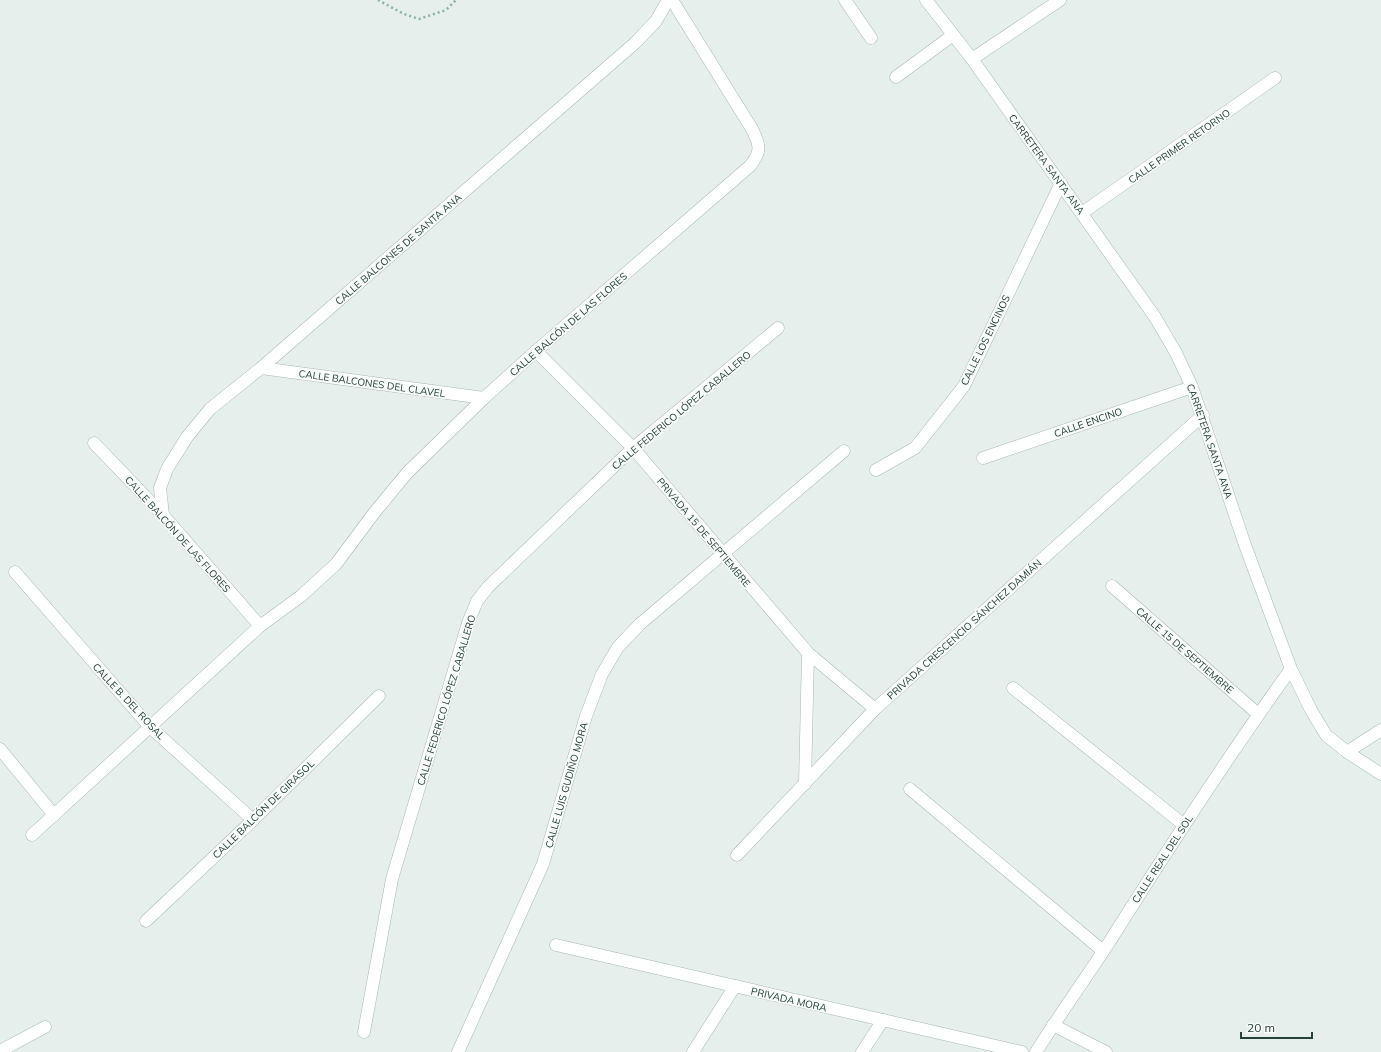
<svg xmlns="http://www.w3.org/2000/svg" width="1381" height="1052" viewBox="0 0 1381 1052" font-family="Mulish,sans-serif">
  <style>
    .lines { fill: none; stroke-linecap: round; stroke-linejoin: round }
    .street-casing { stroke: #a8b8b2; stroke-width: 13 }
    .secondary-casing { stroke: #a4bbb3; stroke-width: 13 }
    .path { stroke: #86b3a5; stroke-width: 2.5; stroke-dasharray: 2 3; stroke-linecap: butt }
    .street { stroke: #fff; stroke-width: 12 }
    .secondary { stroke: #fff; stroke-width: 12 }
    .labels { text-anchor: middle; stroke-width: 3.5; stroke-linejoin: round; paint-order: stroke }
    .street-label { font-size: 10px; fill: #24423a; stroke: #f7fbf9 }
  </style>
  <rect width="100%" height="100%" fill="#e6efeb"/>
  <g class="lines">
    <defs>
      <g id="street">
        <polyline points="845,0 871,38"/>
        <polyline points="972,59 1060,0"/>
        <polyline points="896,77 953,35"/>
        <polyline points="1082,213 1275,78"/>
        <polyline points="536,351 633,448 808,653 875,709"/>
        <polyline points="261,368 484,398"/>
        <polyline points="94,443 163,515 260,626"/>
        <polyline points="983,458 1192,387"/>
        <polyline points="876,470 915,448 964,386 1061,183"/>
        <polyline points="163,515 160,488 167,469 187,437 210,409 261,368 635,43 656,21 668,0"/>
        <polyline points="15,572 150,727 253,820"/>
        <polyline points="1112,586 1258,714"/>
        <polyline points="1013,688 1184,825"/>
        <polyline points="0,749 54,815"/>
        <polyline points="1347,752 1381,730"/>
        <polyline points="805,784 808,653"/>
        <polyline points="910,789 1103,951"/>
        <path d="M32,835L260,626L301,596L336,564L374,513L407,473L484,398L536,351L750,166C762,151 760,145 752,129L672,0"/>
        <polyline points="737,855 875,709 1203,415"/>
        <polyline points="146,921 253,820 379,696"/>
        <polyline points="556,945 1022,1052"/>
        <polyline points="1053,1025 1106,1052"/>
        <polyline points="364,1032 392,879 468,623 477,601 488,587 633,448 778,328"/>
        <polyline points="0,1051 45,1027"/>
        <polyline points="458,1052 543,864 586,716 602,674 618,647 640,624 844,451"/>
        <polyline points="693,1052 735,986"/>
        <polyline points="862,1052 883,1020"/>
        <path d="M1036,1052C1060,1014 1086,978 1110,941C1168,849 1227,757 1291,669"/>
      </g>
      <polyline id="secondary" points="926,0 972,59 1155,317 1176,353 1192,387 1245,545 1291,669 1311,710 1326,735 1347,752 1381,774"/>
    </defs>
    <use href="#street" class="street-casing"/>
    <use href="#secondary" class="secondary-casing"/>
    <polyline class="path" points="378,0 404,14 419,19 446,10 456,0"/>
    <use href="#street" class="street"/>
    <use href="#secondary" class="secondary"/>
  </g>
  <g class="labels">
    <g class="street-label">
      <text transform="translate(1179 146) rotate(-35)" y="4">CALLE PRIMER RETORNO</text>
      <text transform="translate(1047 164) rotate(54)" y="4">CARRETERA SANTA ANA</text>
      <text transform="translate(398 249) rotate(-41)" y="4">CALLE BALCONES DE SANTA ANA</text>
      <text transform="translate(568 324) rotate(-41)" y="4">CALLE BALCÓN DE LAS FLORES</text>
      <text transform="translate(985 340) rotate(-64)" y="4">CALLE LOS ENCINOS</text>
      <text transform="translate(372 383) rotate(8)" y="4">CALLE BALCONES DEL CLAVEL</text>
      <text transform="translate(681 410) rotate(-40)" y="4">CALLE FEDERICO LÓPEZ CABALLERO</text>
      <text transform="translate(1088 422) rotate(-19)" y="4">CALLE ENCINO</text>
      <text transform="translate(1210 441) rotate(71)" y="4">CARRETERA SANTA ANA</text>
      <text transform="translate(704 532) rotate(50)" y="4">PRIVADA 15 DE SEPTIEMBRE</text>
      <text transform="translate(178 534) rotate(48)" y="4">CALLE BALCÓN DE LAS FLORES</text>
      <text transform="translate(964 629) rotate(-42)" y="4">PRIVADA CRESCENCIO SÁNCHEZ DAMIÁN</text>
      <text transform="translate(1185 650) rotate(41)" y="4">CALLE 15 DE SEPTIEMBRE</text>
      <text transform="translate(446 700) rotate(-73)" y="4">CALLE FEDERICO LÓPEZ CABALLERO</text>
      <text transform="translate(129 701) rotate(47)" y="4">CALLE B. DEL ROSAL</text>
      <text transform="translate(566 785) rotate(-74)" y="4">CALLE LUIS GUDIÑO MORA</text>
      <text transform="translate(263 809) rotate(-44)" y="4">CALLE BALCÓN DE GIRASOL</text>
      <text transform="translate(1162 859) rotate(-57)" y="4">CALLE REAL DEL SOL</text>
      <text transform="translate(789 999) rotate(13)" y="4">PRIVADA MORA</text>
    </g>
  </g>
  <path d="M1241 1032v6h71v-6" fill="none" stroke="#24423a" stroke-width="2"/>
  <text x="1247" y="1032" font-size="12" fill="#24423a" stroke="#f7fbf9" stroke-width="3" paint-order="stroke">20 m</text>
</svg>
